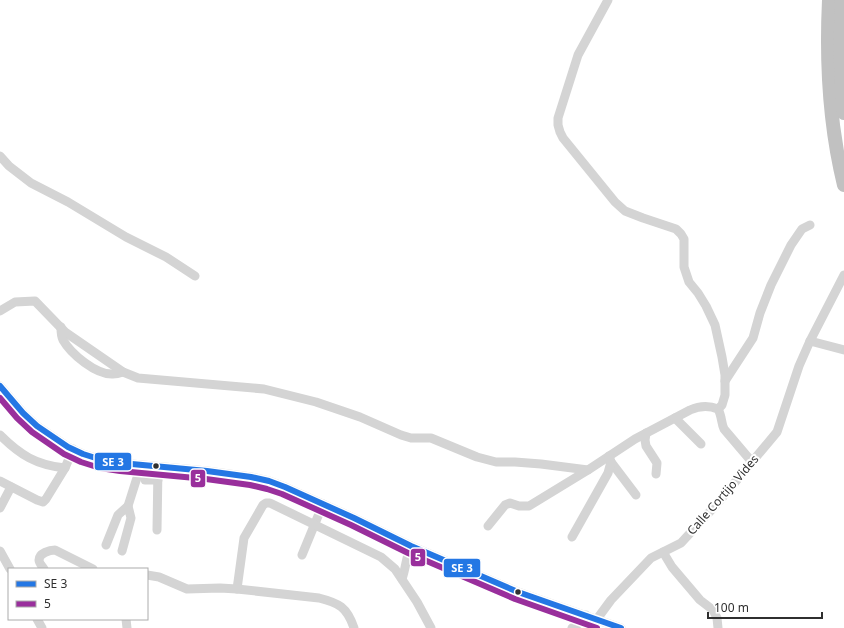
<svg xmlns="http://www.w3.org/2000/svg" width="844" height="628" viewBox="0 0 844 628" font-family="'Noto Sans',sans-serif">
  <style>
    .lines { fill: none; stroke-linecap: round; stroke-linejoin: round }
    .minor { stroke: #d4d4d4; stroke-width: 9 }
    .highway { stroke: #c1c1c1; stroke-width: 14 }
    .bus-1-casing { stroke: #fff; stroke-width: 9 }
    .bus-2-casing { stroke: #fff; stroke-width: 9 }
    .bus-1 { stroke: #2477e4; stroke-width: 6 }
    .bus-2 { stroke: #992f9c; stroke-width: 6 }
    .bus-dot { fill: #2f2f2f; stroke: #fff; stroke-width: 1.5 }
    .labels { text-anchor: middle; stroke-width: 4; stroke-linejoin: round; paint-order: stroke }
    .street-label { font-size: 12px; fill: #2f2f2f; stroke: #fff }
    .line-badge { stroke: #fff; stroke-width: 1.5 }
    .badge-label { font-size: 11px; text-anchor: middle; font-weight: bold; fill: #fff }
  </style>
  <rect width="100%" height="100%" fill="#fff"/>
  <g class="lines">
    <g class="minor">
      <polyline points="608,0 578,55 558,118 558,125 560,132 563,138 615,202 625,211 643,218 676,229 681,234 684,239 684,267 689,282 698,293 706,306 715,325 722,357 725,375 725,395 722,405 718,409"/>
      <polyline points="0,156 9,166 31,183 68,202 126,237 166,257 195,276"/>
      <path d="M0,311L15,302L35,301L65,332L123,372L138,378L264,389L316,402L360,417L401,435L411,438H431L477,457L496,462H515L541,464L588,470L635,439L690,410C699,406 708,405 718,409C722,416 721,423 724,429L752,462"/>
      <path d="M61,327C61,331 61,336 63,340C71,354 96,375 113,374C116,374 120,373 123,372"/>
      <polyline points="810,341 844,350"/>
      <polyline points="725,381 753,338 760,313 771,285 791,245 802,229 810,225"/>
      <polyline points="0,386 23,413 37,426 68,447 83,454 102,460 121,463 207,471 251,477 269,481 285,487 354,518 411,546 518,592 621,628"/>
      <polyline points="675,418 701,444"/>
      <polyline points="646,433 645,440 646,446 657,463 656,474"/>
      <path d="M0,435C20,455 36,465 65,468"/>
      <polyline points="611,462 636,495"/>
      <polyline points="145,480 158,480"/>
      <polyline points="0,481 37,500 43,502 46,499 65,468 73,449"/>
      <polyline points="128,506 141,465"/>
      <polyline points="0,508 11,487"/>
      <polyline points="488,526 505,505 510,503 519,506 529,506 588,470"/>
      <polyline points="157,530 158,467"/>
      <polyline points="572,537 608,473 611,462 609,456"/>
      <polyline points="106,545 118,515 128,506 131,518 122,551"/>
      <polyline points="0,551 10,569"/>
      <polyline points="663,552 672,567 700,600 713,610 717,618 718,628"/>
      <polyline points="302,555 323,504"/>
      <path d="M44,569C42,566 39,563 39,560C39,553 50,550 55,550L93,569"/>
      <path d="M147,575L159,577L187,589L220,588L237,589L319,598C339,603 347,607 354,628"/>
      <path d="M402,579C406,568 406,556 411,546"/>
      <polyline points="237,589 244,538 263,505 266,503 270,503 381,557 395,569 417,602 431,628"/>
      <polyline points="37,619 42,628"/>
      <polyline points="126,619 127,628"/>
      <polyline points="597,619 611,600 651,558 681,543 716,505 777,432 799,366 810,341 844,275"/>
      <polyline points="572,628 584,620 586,615"/>
    </g>
    <g class="highway">
      <path d="M829,0C826,62 829,124 844,185"/>
      <path d="M842,0C840,38 840,75 844,113"/>
    </g>
    <defs>
      <polyline id="bus-1" points="0,386 23,413 37,426 68,447 83,454 102,460 121,463 207,471 251,477 269,481 285,487 354,518 411,546 518,592 621,628"/>
      <polyline id="bus-2" points="0,398 17,418 32,432 64,454 81,462 100,468 120,471 206,479 250,485 267,489 282,494 351,525 408,553 515,599 597,628"/>
    </defs>
    <use href="#bus-1" class="bus-1-casing"/>
    <use href="#bus-2" class="bus-2-casing"/>
    <use href="#bus-1" class="bus-1"/>
    <use href="#bus-2" class="bus-2"/>
  </g>
  <g class="bus-dot">
    <circle cx="156" cy="466" r="3.5"/>
    <circle cx="518" cy="592" r="3.5"/>
  </g>
  <g class="labels">
    <g class="street-label">
      <text transform="translate(723 495) rotate(-49)" y="4">Calle Cortijo Vides</text>
    </g>
  </g>
  <g class="line-badge">
    <rect x="94" y="452" width="38" height="19" rx="4" fill="#2477e4"/>
    <rect x="190" y="469" width="16" height="19" rx="4" fill="#992f9c"/>
    <rect x="410" y="548" width="16" height="19" rx="4" fill="#992f9c"/>
    <rect x="443" y="558" width="38" height="20" rx="4" fill="#2477e4"/>
  </g>
  <g class="badge-label">
    <text x="113" y="466">SE 3</text>
    <text x="198" y="482">5</text>
    <text x="418" y="561">5</text>
    <text x="462" y="572">SE 3</text>
  </g>
  <rect x="8" y="568" width="140" height="52" fill="#ffffff" stroke="#acacac"/>
  <rect x="16" y="581" width="20" height="6" fill="#2477e4" stroke="#acacac"/>
  <text x="44" y="588" font-size="12" fill="#2f2f2f">SE 3</text>
  <rect x="16" y="601" width="20" height="6" fill="#992f9c" stroke="#acacac"/>
  <text x="44" y="608" font-size="12" fill="#2f2f2f">5</text>
  <path d="M708 612v6h114v-6" fill="none" stroke="#2f2f2f" stroke-width="2"/>
  <text x="714" y="612" font-size="12" fill="#2f2f2f" stroke="#ffffff" stroke-width="3" paint-order="stroke">100 m</text>
</svg>
